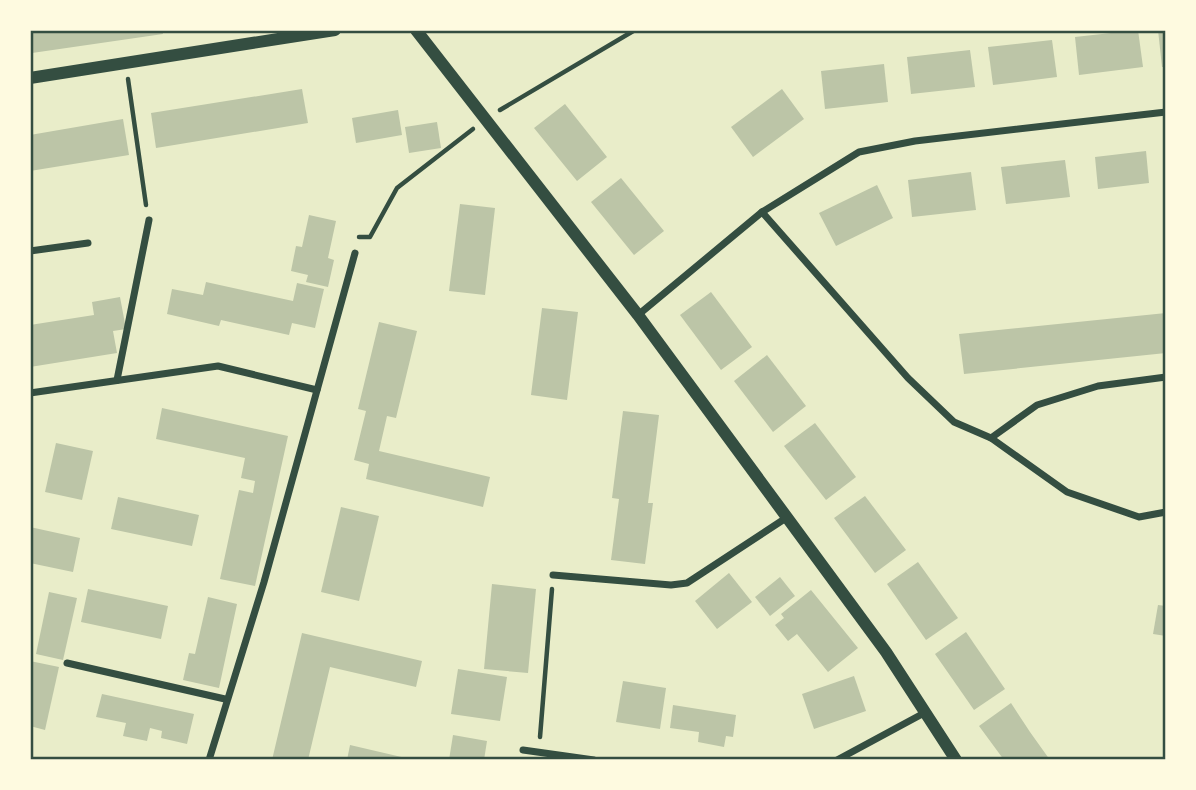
<svg xmlns="http://www.w3.org/2000/svg" width="1196" height="790" viewBox="0 0 1196 790" font-family="Karla,sans-serif">
  <style>
    .building { fill: #bcc5a7 }
    .lines { fill: none; stroke-linecap: round; stroke-linejoin: round }
    .path { stroke: #344e41; stroke-width: 4.5 }
    .minor { stroke: #344e41; stroke-width: 7 }
    .tertiary { stroke: #344e41; stroke-width: 12 }
    .neatline { fill: none; stroke: #344e41; stroke-width: 2.5 }
  </style>
  <rect width="100%" height="100%" fill="#e9edc9"/>
  <g class="building">
    <polygon points="30,30 162,30 163,34 32,53"/>
    <polygon points="1138,30 1143,67 1079,75 1075,37"/>
    <polygon points="1158,30 1166,30 1166,67 1162,67"/>
    <polygon points="1052,40 1057,77 993,85 988,47"/>
    <polygon points="970,50 975,87 911,94 907,57"/>
    <polygon points="884,64 888,102 825,109 821,71"/>
    <polygon points="302,89 308,123 156,148 151,113"/>
    <polygon points="782,89 804,119 753,157 731,127"/>
    <polygon points="565,104 607,157 577,181 534,128"/>
    <polygon points="398,110 402,135 356,143 352,118"/>
    <polygon points="123,119 129,155 30,171 30,135"/>
    <polygon points="437,122 441,148 409,153 405,127"/>
    <polygon points="1146,151 1149,183 1098,189 1095,157"/>
    <polygon points="1065,160 1070,197 1006,204 1001,167"/>
    <polygon points="971,172 976,210 912,217 908,180"/>
    <polygon points="621,178 664,231 634,255 591,202"/>
    <polygon points="877,185 893,218 836,246 819,213"/>
    <polygon points="460,204 495,208 485,295 449,291"/>
    <polygon points="309,215 336,221 328,258 334,260 328,287 306,282 308,275 291,271 296,246 302,247"/>
    <polygon points="206,282 293,301 297,283 324,289 315,328 292,323 289,335 221,320 219,326 167,314 172,289 203,295"/>
    <polygon points="711,292 752,347 721,370 680,315"/>
    <polygon points="120,297 126,329 113,331 117,353 30,367 30,325 94,315 92,302"/>
    <polygon points="542,308 578,312 567,400 531,395"/>
    <polygon points="1166,313 1166,353 964,374 959,334"/>
    <polygon points="379,322 417,331 396,418 387,416 379,451 490,477 483,507 366,479 369,464 354,460 366,411 358,409"/>
    <polygon points="767,355 806,406 773,432 734,381"/>
    <polygon points="162,408 288,436 255,586 220,579 239,490 253,493 255,481 241,478 245,458 156,439"/>
    <polygon points="623,411 659,415 648,503 653,503 645,564 611,560 619,499 612,498"/>
    <polygon points="815,423 856,477 826,500 784,446"/>
    <polygon points="56,443 93,451 82,500 45,492"/>
    <polygon points="865,496 906,550 875,573 834,518"/>
    <polygon points="118,497 199,515 192,546 111,529"/>
    <polygon points="341,507 379,516 359,601 321,592"/>
    <polygon points="30,527 80,538 73,572 30,563"/>
    <polygon points="918,562 958,618 926,640 887,584"/>
    <polygon points="729,573 752,602 717,629 695,601"/>
    <polygon points="780,577 795,596 770,616 755,597"/>
    <polygon points="492,584 536,589 528,673 484,669"/>
    <polygon points="88,589 168,606 161,639 81,622"/>
    <polygon points="811,590 858,648 828,672 797,634 788,641 775,625 784,618 781,614"/>
    <polygon points="49,592 77,598 63,660 36,654"/>
    <polygon points="208,597 237,604 219,688 183,680 189,653 195,654"/>
    <polygon points="1158,605 1166,606 1166,636 1153,634"/>
    <polygon points="966,632 1005,689 974,710 935,654"/>
    <polygon points="302,633 422,661 416,687 330,667 308,760 272,760"/>
    <polygon points="30,661 59,667 45,730 30,726"/>
    <polygon points="458,669 507,677 500,721 451,714"/>
    <polygon points="854,676 866,711 814,729 802,694"/>
    <polygon points="623,681 666,688 660,729 616,722"/>
    <polygon points="102,694 194,714 187,744 161,738 162,731 150,728 147,741 123,736 126,723 96,717"/>
    <polygon points="1011,703 1030,732 1050,760 1004,760 979,726"/>
    <polygon points="673,705 736,715 733,737 726,736 724,747 698,742 699,732 670,728"/>
    <polygon points="453,735 487,741 484,760 449,760"/>
    <polygon points="350,745 410,759 409,760 347,760"/>
  </g>
  <g class="lines">
    <g class="path">
      <polyline points="128,79 146,205"/>
      <polyline points="500,110 635,30"/>
      <polyline points="359,237 370,237 397,188 473,129"/>
      <polyline points="540,737 552,589"/>
    </g>
    <g class="minor">
      <polyline points="762,212 908,378 954,422 991,438 1037,405 1098,386 1166,377"/>
      <polyline points="30,251 88,243"/>
      <polyline points="638,315 762,212 859,152 915,141 1166,112"/>
      <polyline points="117,380 149,220"/>
      <polyline points="30,393 218,366 317,390"/>
      <polyline points="991,438 1067,492 1139,517 1166,512"/>
      <polyline points="553,575 671,585 687,583 786,518"/>
      <polyline points="67,663 225,699"/>
      <polyline points="523,750 594,760"/>
      <polyline points="209,760 264,582 355,253"/>
      <polyline points="837,760 926,712"/>
    </g>
    <g class="tertiary">
      <polyline points="416,30 638,315 886,652 956,760"/>
      <polyline points="30,78 335,30"/>
    </g>
  </g>
  <rect width="1196" height="790" fill="none" stroke="#fefae0" stroke-width="63"/>
  <rect x="32" y="32" width="1132" height="726" class="neatline"/>
</svg>
